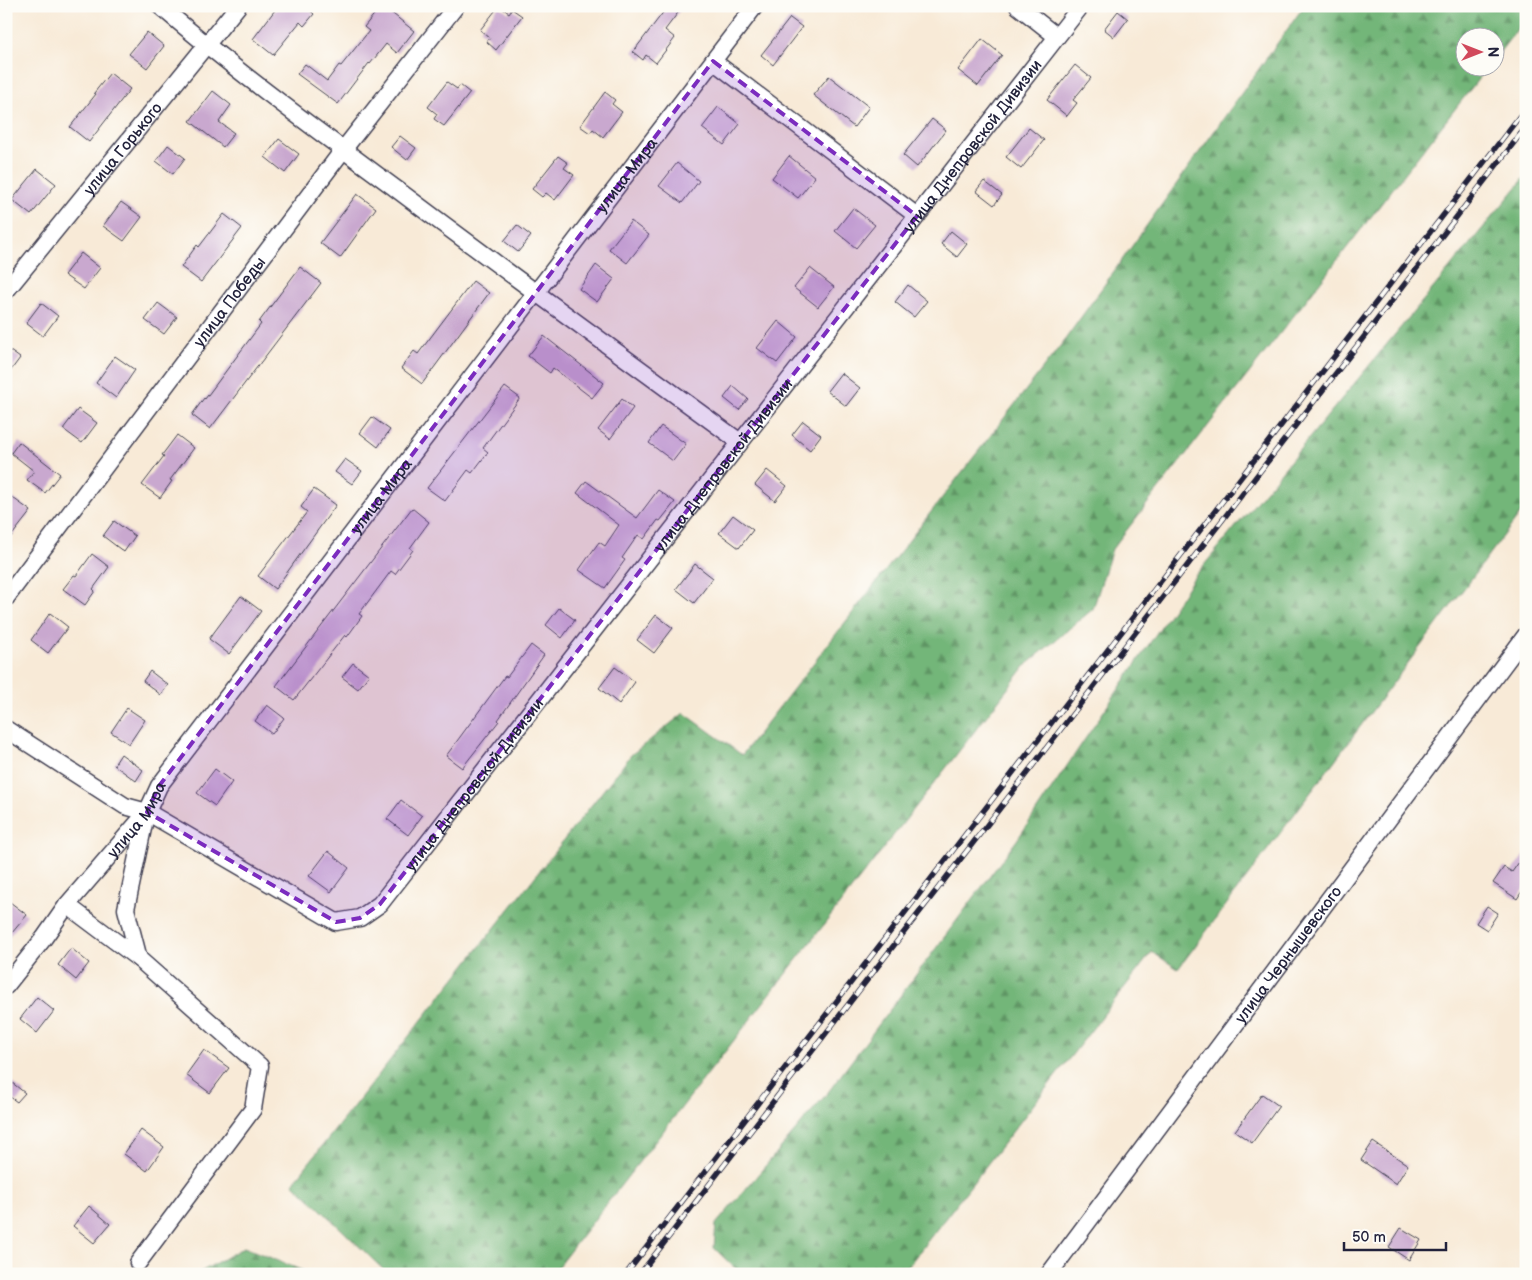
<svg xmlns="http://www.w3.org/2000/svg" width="1532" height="1280" viewBox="0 0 1532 1280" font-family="'Balsamiq Sans',sans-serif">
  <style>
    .forest { fill: url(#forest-firs); stroke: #4a6c5a }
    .building { fill: #c9a8cf }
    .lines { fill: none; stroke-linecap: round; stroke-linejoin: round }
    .street-casing { stroke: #424052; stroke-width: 19 }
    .street { stroke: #fff; stroke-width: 16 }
    .rail-casing { stroke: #22223b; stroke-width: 5.5 }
    .rail { stroke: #fdfcf7; stroke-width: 4; stroke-dasharray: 11; stroke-linecap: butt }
    .marked { fill: #7b2cbf; fill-opacity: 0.2; stroke: #7b2cbf; stroke-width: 4; stroke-dasharray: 10 6; stroke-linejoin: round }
    .labels { text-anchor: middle; stroke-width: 4; stroke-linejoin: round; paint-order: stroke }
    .street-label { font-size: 16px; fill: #22223b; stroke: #fdfcf7 }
  </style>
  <defs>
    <pattern id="forest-firs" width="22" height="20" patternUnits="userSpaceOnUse" patternTransform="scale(1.25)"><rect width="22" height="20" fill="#73b679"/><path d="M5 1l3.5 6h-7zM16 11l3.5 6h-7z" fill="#5e9464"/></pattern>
  </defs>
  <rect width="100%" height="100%" fill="#fdfcf7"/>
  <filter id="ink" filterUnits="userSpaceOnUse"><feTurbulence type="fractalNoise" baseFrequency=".02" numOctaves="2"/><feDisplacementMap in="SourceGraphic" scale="10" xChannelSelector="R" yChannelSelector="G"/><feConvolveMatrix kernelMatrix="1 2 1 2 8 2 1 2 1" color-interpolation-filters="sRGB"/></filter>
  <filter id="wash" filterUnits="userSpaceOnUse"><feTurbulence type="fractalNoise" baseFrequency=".0096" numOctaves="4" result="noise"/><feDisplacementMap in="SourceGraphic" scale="20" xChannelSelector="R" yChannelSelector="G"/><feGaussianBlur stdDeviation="1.12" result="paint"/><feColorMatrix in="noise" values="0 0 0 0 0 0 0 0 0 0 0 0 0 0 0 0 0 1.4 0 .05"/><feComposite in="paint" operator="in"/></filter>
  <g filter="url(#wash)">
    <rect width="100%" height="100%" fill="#f8ead7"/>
    <g class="forest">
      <polygon points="1304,6 1526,6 1526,18 1495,58 1494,38 1464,38 1464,68 1487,68 1112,549 1093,609 1027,664 552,1274 388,1274 293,1183 631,755 684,713 742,755 1064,341"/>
      <polygon points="1526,176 1526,506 1178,969 1152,952 902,1274 741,1274 714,1248 716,1224 829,1091 1017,840 1195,576"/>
      <polygon points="244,1247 311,1274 197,1274"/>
    </g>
    <g id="blocks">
      <g class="building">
        <polygon points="278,6 305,6 314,14 304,26 300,22 273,55 253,39"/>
        <polygon points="381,6 383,6 414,31 397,53 386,44 370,64 369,63 338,104 297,74 305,64 327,81 339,65 341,66 369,31 364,27"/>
        <polygon points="499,6 509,13 512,9 522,16 496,50 487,42 490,38 480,30"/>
        <polygon points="668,6 683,6 665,30 675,38 656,63 646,55 643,60 633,52"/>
        <polygon points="1118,11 1128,19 1114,37 1104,29"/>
        <polygon points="790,18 802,27 773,65 761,55"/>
        <polygon points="147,32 164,46 147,68 129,54"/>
        <polygon points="982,39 1002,55 978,86 958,70"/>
        <polygon points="1075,65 1091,78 1073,100 1077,103 1067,116 1047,100"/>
        <polygon points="110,73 130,89 89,142 70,127 96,94 94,93"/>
        <polygon points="829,76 869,107 854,127 813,95"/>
        <polygon points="447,82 457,89 460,85 470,93 444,126 434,119 437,114 428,107"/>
        <polygon points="213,91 231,105 219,122 234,133 223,147 190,121"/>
        <polygon points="605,92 615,100 612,104 622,112 603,137 593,129 590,133 580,126"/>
        <polygon points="718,107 740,124 724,145 702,128"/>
        <polygon points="932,119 946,130 917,167 903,155"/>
        <polygon points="1029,128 1044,140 1021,169 1006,157"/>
        <polygon points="400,136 416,148 407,160 391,147"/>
        <polygon points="279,139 299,154 285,173 265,157"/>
        <polygon points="168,145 185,158 173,174 156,161"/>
        <polygon points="558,156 568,163 564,168 574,175 555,200 546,193 542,197 532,189"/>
        <polygon points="789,156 815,177 798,198 772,178"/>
        <polygon points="677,163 699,181 682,203 659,186"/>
        <polygon points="37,169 56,184 31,215 12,200"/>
        <polygon points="984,181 1002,195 994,205 976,191"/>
        <polygon points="357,194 376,208 340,258 320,243"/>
        <polygon points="121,202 142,217 124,241 103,226"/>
        <polygon points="853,208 875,225 856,248 835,231"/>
        <polygon points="224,214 242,228 201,282 181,267 197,245 199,247"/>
        <polygon points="631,221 649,235 627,263 609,249"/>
        <polygon points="517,225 531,236 518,252 504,241"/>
        <polygon points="951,231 967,244 957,257 941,244"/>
        <polygon points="81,253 100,268 84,289 64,275"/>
        <polygon points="596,265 614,279 597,302 579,289"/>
        <polygon points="300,267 321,283 210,429 192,415 204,398 205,399 261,324 259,322"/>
        <polygon points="810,268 834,287 818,307 794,288"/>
        <polygon points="473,281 489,293 422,384 401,368 414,351 418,354"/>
        <polygon points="908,285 927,301 914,317 895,302"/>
        <polygon points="41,303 58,316 43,336 26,323"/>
        <polygon points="158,303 177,317 164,334 145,320"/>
        <polygon points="778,321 797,337 777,363 757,348"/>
        <polygon points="544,336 604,383 592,398 553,368 550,373 528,356"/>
        <polygon points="6,348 20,358 6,377"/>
        <polygon points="115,356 135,370 116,398 96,383"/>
        <polygon points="841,373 860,388 846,406 827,391"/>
        <polygon points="733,386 748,399 739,410 724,398"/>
        <polygon points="505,387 520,398 483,448 488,452 472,473 468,470 445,501 427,488"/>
        <polygon points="622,399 633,408 610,439 598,430"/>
        <polygon points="78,409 97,423 82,443 63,429"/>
        <polygon points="372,417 390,430 378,447 360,433"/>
        <polygon points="803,421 821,435 810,450 792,435"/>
        <polygon points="661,426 686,444 673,461 649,443"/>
        <polygon points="177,435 194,448 170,480 172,481 160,498 142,485 164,456 162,455"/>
        <polygon points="19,442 60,474 45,493 27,480 34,471 11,453"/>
        <polygon points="345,459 362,471 352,484 335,472"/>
        <polygon points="767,470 787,486 775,501 755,485"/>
        <polygon points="586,481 637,518 658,490 675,502 660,521 658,520 644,539 638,535 622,558 625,560 605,588 579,570 599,542 605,546 619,525 577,493"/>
        <polygon points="314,489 336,505 275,589 258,576 307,512 301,507"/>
        <polygon points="6,493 31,511 6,543"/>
        <polygon points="412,508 429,522 410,548 413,550 395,574 391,571 359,614 362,616 347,637 345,635 294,700 276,686"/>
        <polygon points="733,515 753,530 739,548 719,533"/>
        <polygon points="114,521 135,536 124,552 103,536"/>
        <polygon points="92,554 109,567 93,589 95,591 85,605 63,589 74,575 76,576"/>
        <polygon points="695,564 713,578 694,603 676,589"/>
        <polygon points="241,596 261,611 229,654 209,639"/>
        <polygon points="559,608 575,620 562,638 546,625"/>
        <polygon points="50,613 68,627 48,653 31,640"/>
        <polygon points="656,615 673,628 654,653 637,640"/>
        <polygon points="531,645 544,655 498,720 499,721 462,768 446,756 505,676 507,677"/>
        <polygon points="353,663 369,675 358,689 342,677"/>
        <polygon points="615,667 635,682 619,704 599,688"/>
        <polygon points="150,671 168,685 161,695 143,681"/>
        <polygon points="267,705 284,718 272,734 255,721"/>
        <polygon points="127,708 145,720 129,744 111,732"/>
        <polygon points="121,754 143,770 136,781 114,765"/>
        <polygon points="215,769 232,782 215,806 197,793"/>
        <polygon points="401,800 422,816 408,835 387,819"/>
        <polygon points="328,851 349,868 331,892 309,876"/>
        <polygon points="1526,852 1526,885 1517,899 1493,883 1504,867 1512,872"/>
        <polygon points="6,899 27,915 6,940"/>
        <polygon points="1487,906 1498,913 1487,930 1476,923"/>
        <polygon points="71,948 89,963 76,980 58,965"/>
        <polygon points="37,997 54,1011 37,1033 20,1019"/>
        <polygon points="204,1050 229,1068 210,1093 186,1075"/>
        <polygon points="6,1078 25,1093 17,1102 6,1094"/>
        <polygon points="1262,1094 1279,1106 1252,1143 1235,1131"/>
        <polygon points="141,1130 164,1147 147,1171 124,1154"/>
        <polygon points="1373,1142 1408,1165 1396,1184 1361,1160"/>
        <polygon points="89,1206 110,1224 94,1243 73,1226"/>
        <polygon points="1401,1228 1421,1240 1409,1260 1389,1247"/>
      </g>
    </g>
  </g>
  <g filter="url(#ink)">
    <use href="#blocks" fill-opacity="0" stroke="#424052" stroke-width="1"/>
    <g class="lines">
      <defs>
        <g id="street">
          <path d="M160,6C237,72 318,131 399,191C512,276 626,359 740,442"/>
          <polyline points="1018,6 1056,36"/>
          <polyline points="713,61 917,216"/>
          <path id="s1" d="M6,291L238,6"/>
          <path id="s2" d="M6,598L343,150L456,6"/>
          <path id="s3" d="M6,729L125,806L147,812L336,922L360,918L380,904L1081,6"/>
          <polyline points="67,905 139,959 260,1066 253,1109 138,1263"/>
          <polyline points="139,959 126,909 146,814"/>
          <path id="s4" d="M6,986L44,938L67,905L147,812L159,786L755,6"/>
          <path id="s5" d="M1049,1274L1526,635"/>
        </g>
      </defs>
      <use href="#street" class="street-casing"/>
      <use href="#street" class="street"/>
      <defs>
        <g id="rail">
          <polyline points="626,1274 1526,108"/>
          <polyline points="640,1274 1526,127"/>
        </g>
      </defs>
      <use href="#rail" class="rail-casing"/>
      <use href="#rail" class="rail"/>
    </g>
  </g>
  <path class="marked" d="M713,61L917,216L380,904L360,918L336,922L147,812L159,786Z"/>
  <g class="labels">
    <g class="street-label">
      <text dy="6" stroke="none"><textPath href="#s3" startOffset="1394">улица Днепровской Дивизии</textPath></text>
      <text dy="6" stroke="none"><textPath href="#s1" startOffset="184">улица Горького</textPath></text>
      <text dy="6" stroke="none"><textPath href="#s4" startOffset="1022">улица Мира</textPath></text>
      <text dy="6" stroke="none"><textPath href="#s2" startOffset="371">улица Победы</textPath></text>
      <text dy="6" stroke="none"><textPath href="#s3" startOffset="989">улица Днепровской Дивизии</textPath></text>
      <text dy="6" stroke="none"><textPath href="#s4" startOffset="618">улица Мира</textPath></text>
      <text dy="6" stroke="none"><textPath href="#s3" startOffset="584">улица Днепровской Дивизии</textPath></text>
      <text dy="6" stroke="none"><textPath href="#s4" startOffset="212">улица Мира</textPath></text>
      <text dy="6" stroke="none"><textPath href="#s5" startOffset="399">улица Чернышевского</textPath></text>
    </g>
  </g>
  <rect width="1532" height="1280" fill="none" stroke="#fdfcf7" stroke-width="25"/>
  <g transform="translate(1480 52) rotate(90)"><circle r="24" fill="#fdfcf7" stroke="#a5a5ac"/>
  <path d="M0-4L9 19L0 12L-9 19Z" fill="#d1495b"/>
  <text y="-8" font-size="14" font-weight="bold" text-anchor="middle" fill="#22223b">N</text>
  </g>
  <path d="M1344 1242v8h102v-8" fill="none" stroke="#22223b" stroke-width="2.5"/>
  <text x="1352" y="1242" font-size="15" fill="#22223b" stroke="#fdfcf7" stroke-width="4" paint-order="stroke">50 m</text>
</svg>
